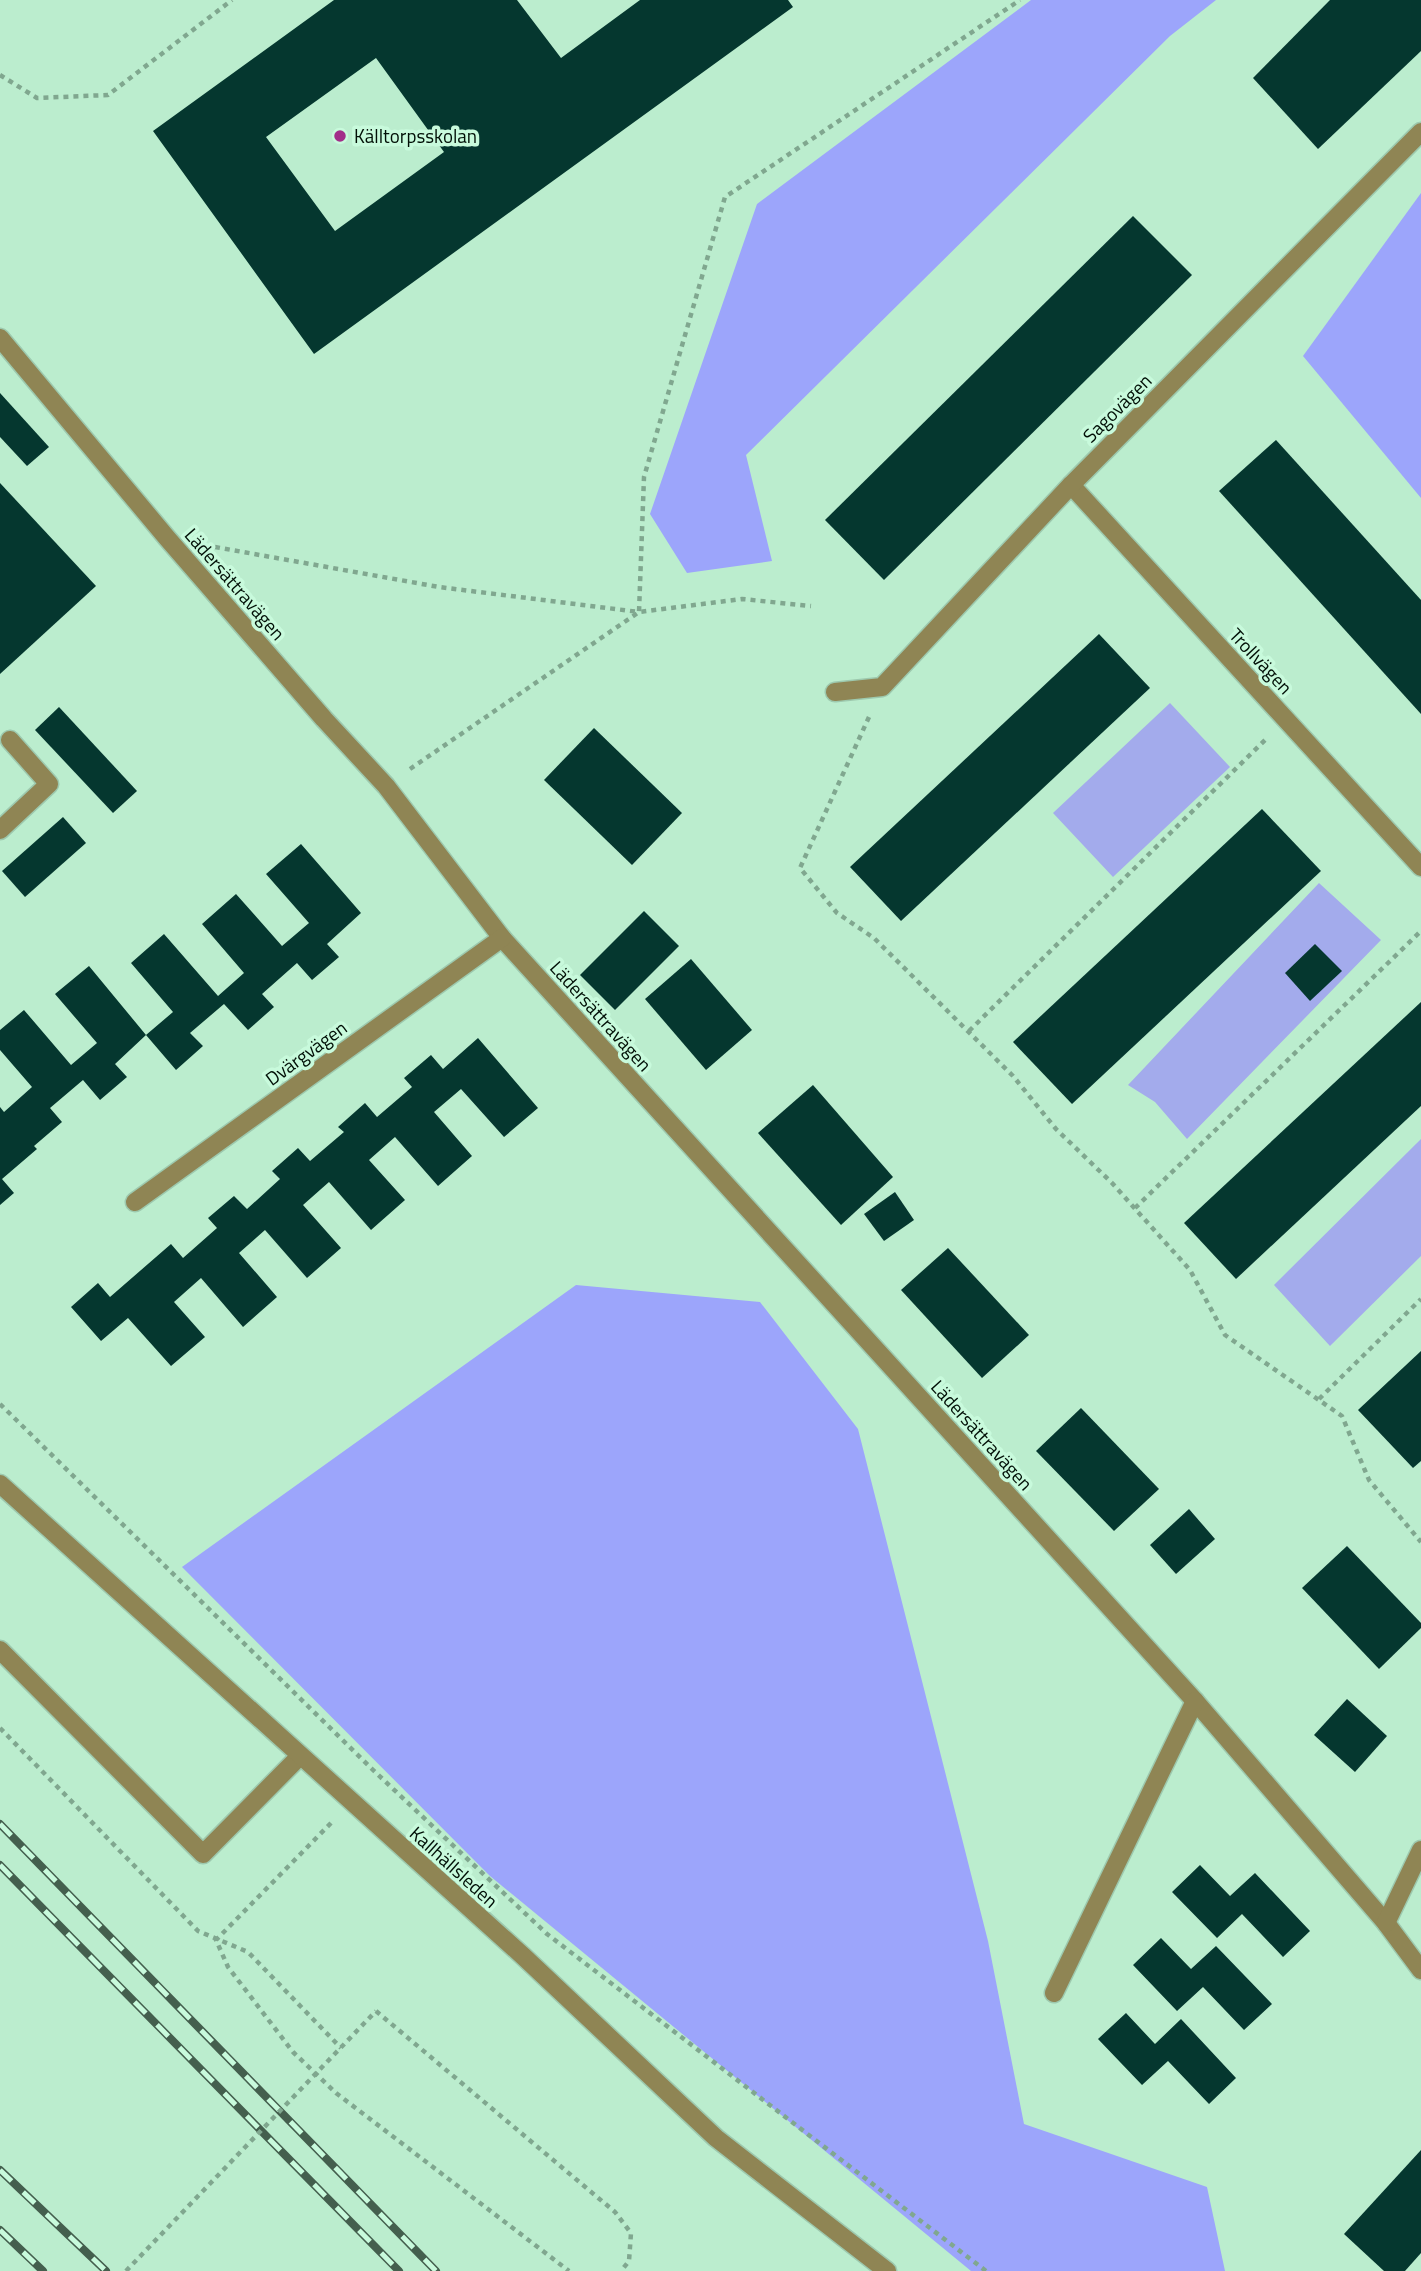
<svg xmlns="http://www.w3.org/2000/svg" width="1421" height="2271" viewBox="0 0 1421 2271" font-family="'Titillium Web',sans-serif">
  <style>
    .green { fill: #a3abec }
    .forest { fill: #9ca5fb }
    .building { fill: #05372f; fill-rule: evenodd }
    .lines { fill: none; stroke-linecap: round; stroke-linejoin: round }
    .service-casing { stroke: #9dc9ae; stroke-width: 21 }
    .minor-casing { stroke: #9dc9ae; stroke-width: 21 }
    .tertiary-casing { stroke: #9dc9ae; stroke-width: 21 }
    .path { stroke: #80a78f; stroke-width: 4.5; stroke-dasharray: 5 5; stroke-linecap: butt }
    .service { stroke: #8f8554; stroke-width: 18 }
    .minor { stroke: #8f8554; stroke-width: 18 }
    .tertiary { stroke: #8f8554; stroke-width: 18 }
    .rail-casing { stroke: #445f4e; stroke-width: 8 }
    .rail { stroke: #c8fadc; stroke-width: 5; stroke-dasharray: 16; stroke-linecap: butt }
    .path-bridge { stroke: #80a78f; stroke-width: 4.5; stroke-dasharray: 5 5; stroke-linecap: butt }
    .poi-dot { fill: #a22e89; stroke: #c8fadc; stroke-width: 2.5 }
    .labels { text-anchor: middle; stroke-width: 7; stroke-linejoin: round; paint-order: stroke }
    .poi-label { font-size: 19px; fill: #010f06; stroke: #c8fadc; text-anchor: start }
    .street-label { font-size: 19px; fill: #010f06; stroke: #c8fadc }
  </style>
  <rect width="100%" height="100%" fill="#bbedce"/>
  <g class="green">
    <polygon points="1170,703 1230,767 1113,877 1053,813"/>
    <polygon points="1319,883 1381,940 1187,1139 1155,1102 1128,1085"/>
    <polygon points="1421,1139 1421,1256 1330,1346 1274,1285"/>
  </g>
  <g class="forest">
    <polygon points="1031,0 1216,0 1170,36 746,455 772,561 687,573 650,514 757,204"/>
    <polygon points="1421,193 1421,498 1303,356"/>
    <polygon points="576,1285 760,1302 858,1429 988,1941 1024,2124 1207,2187 1225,2271 971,2271 490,1876 182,1567"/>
  </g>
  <g class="building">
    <path d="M334,0H517L561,58L640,0H788L793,7L314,354L153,131ZM376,58L444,152L335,231L266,137Z"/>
    <polygon points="1330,0 1421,0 1421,51 1318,149 1253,78"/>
    <polygon points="1133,216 1192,275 884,580 825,520"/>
    <polygon points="0,393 49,447 27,466 0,437"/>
    <polygon points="1276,440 1421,600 1421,714 1219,491"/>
    <polygon points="0,483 96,586 0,674"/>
    <polygon points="1099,634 1150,688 901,921 850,867"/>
    <polygon points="59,707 137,791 113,813 35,730"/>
    <polygon points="594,728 682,813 632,865 544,780"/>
    <polygon points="1262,809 1321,871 1072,1104 1013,1042"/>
    <polygon points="63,817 86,843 25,897 2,871"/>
    <polygon points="301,844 361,913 327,944 339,957 312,980 297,963 262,994 274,1007 248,1030 224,1004 190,1033 203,1046 176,1070 146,1035 115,1064 127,1077 100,1100 83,1080 50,1108 62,1122 34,1146 37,1149 2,1179 14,1193 0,1205 0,1107 4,1112 32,1087 0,1050 0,1030 24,1010 71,1065 97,1043 55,994 89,966 146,1035 173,1012 131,963 164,934 218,996 244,973 202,924 236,894 282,946 309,923 266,874"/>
    <polygon points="644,911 679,946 615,1010 580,975"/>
    <polygon points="1315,944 1342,971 1310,1001 1285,973"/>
    <polygon points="691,959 752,1030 706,1070 645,999"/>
    <polygon points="1421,1002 1421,1106 1236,1279 1184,1223"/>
    <polygon points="478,1038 538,1108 504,1137 461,1089 434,1112 472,1156 438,1186 395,1137 369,1160 405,1200 371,1230 329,1182 303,1205 341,1248 307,1278 265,1230 239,1253 277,1297 243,1327 201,1278 174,1302 205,1337 171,1366 128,1318 101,1341 71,1307 98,1283 110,1297 171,1244 183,1258 217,1228 208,1218 234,1196 247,1209 280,1179 272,1171 298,1148 310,1161 344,1132 338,1127 365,1103 377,1117 412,1087 404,1078 431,1055 443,1069"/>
    <polygon points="813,1085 893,1177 841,1225 758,1133"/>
    <polygon points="895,1192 914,1220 884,1241 864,1214"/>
    <polygon points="948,1248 1029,1335 982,1378 901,1290"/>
    <polygon points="1421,1351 1421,1461 1413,1468 1358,1410"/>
    <polygon points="1081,1408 1159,1489 1114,1531 1036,1451"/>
    <polygon points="1189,1509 1215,1539 1176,1574 1150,1545"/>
    <polygon points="1347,1546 1421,1623 1421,1628 1379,1669 1302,1588"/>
    <polygon points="1347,1699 1387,1736 1355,1772 1314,1735"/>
    <polygon points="1200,1865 1230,1896 1255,1873 1310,1931 1283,1957 1242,1914 1217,1938 1172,1892"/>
    <polygon points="1161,1938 1191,1969 1216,1946 1272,2004 1244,2030 1203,1987 1177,2011 1133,1965"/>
    <polygon points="1126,2013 1155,2044 1181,2019 1236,2078 1209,2104 1168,2061 1142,2085 1098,2039"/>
    <polygon points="1421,2150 1421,2253 1405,2271 1384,2271 1344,2234"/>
  </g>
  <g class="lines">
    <defs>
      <g id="service">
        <polyline points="0,830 49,784 10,740"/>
        <polyline points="0,1650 203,1854 300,1756"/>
      </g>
      <g id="minor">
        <polyline points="0,338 167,538 324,719 386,786 502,938 1195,1701 1386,1923 1421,1970"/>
        <polyline points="1071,485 1421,867"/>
        <polyline points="835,692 882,687 1071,485 1421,132"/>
        <polyline points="135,1202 502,938"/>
        <polyline points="1386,1923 1421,1850"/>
        <polyline points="1054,1993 1195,1701"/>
      </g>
      <polyline id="tertiary" points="0,1484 523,1956 716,2138 887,2271"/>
    </defs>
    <use href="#service" class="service-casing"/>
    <use href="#minor" class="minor-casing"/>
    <use href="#tertiary" class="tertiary-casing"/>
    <g class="path">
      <polyline points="0,75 37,98 108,95 232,0"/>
      <polyline points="215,547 439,587 639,612 644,477 725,197 1020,0"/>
      <polyline points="869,717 800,868 837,913 874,938 1013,1076 1056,1129 1112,1183 1190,1270 1225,1335 1342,1416 1369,1480 1421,1542"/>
      <polyline points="410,769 639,612 742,599 811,606"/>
      <polyline points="969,1031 1265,740"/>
      <polyline points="1135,1208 1421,931"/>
      <polyline points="1319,1399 1421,1299"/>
      <polyline points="0,1404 372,1769 547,1934 986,2271"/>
      <polyline points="0,1728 198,1931 248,1952 341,2048"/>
      <polyline points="331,1823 216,1940 228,1967 293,2052 336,2093 569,2271"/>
      <polyline points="376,2011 615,2212 631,2233 629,2261 621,2271"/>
    </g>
    <use href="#service" class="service"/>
    <use href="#minor" class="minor"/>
    <use href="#tertiary" class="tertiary"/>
    <defs>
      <g id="rail">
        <polyline points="0,1824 436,2271"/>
        <polyline points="0,1865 399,2271"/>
        <polyline points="0,2170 106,2271"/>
        <polyline points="0,2230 43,2271"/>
      </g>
    </defs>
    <use href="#rail" class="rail-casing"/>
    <use href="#rail" class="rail"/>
    <polyline class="path-bridge" points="126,2271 376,2011"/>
  </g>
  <circle class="poi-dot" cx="340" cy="136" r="7"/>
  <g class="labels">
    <g class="poi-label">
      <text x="354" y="143">Källtorpsskolan</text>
    </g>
    <g class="street-label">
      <text transform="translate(1117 408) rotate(-45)" y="7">Sagovägen</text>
      <text transform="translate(235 584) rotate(49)" y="7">Lädersättravägen</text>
      <text transform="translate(1261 661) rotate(47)" y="7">Trollvägen</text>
      <text transform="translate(601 1016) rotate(48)" y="7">Lädersättravägen</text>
      <text transform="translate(306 1053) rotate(-36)" y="7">Dvärgvägen</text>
      <text transform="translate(982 1435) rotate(48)" y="7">Lädersättravägen</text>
      <text transform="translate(454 1867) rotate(42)" y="7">Kallhällsleden</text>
    </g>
  </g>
</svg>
